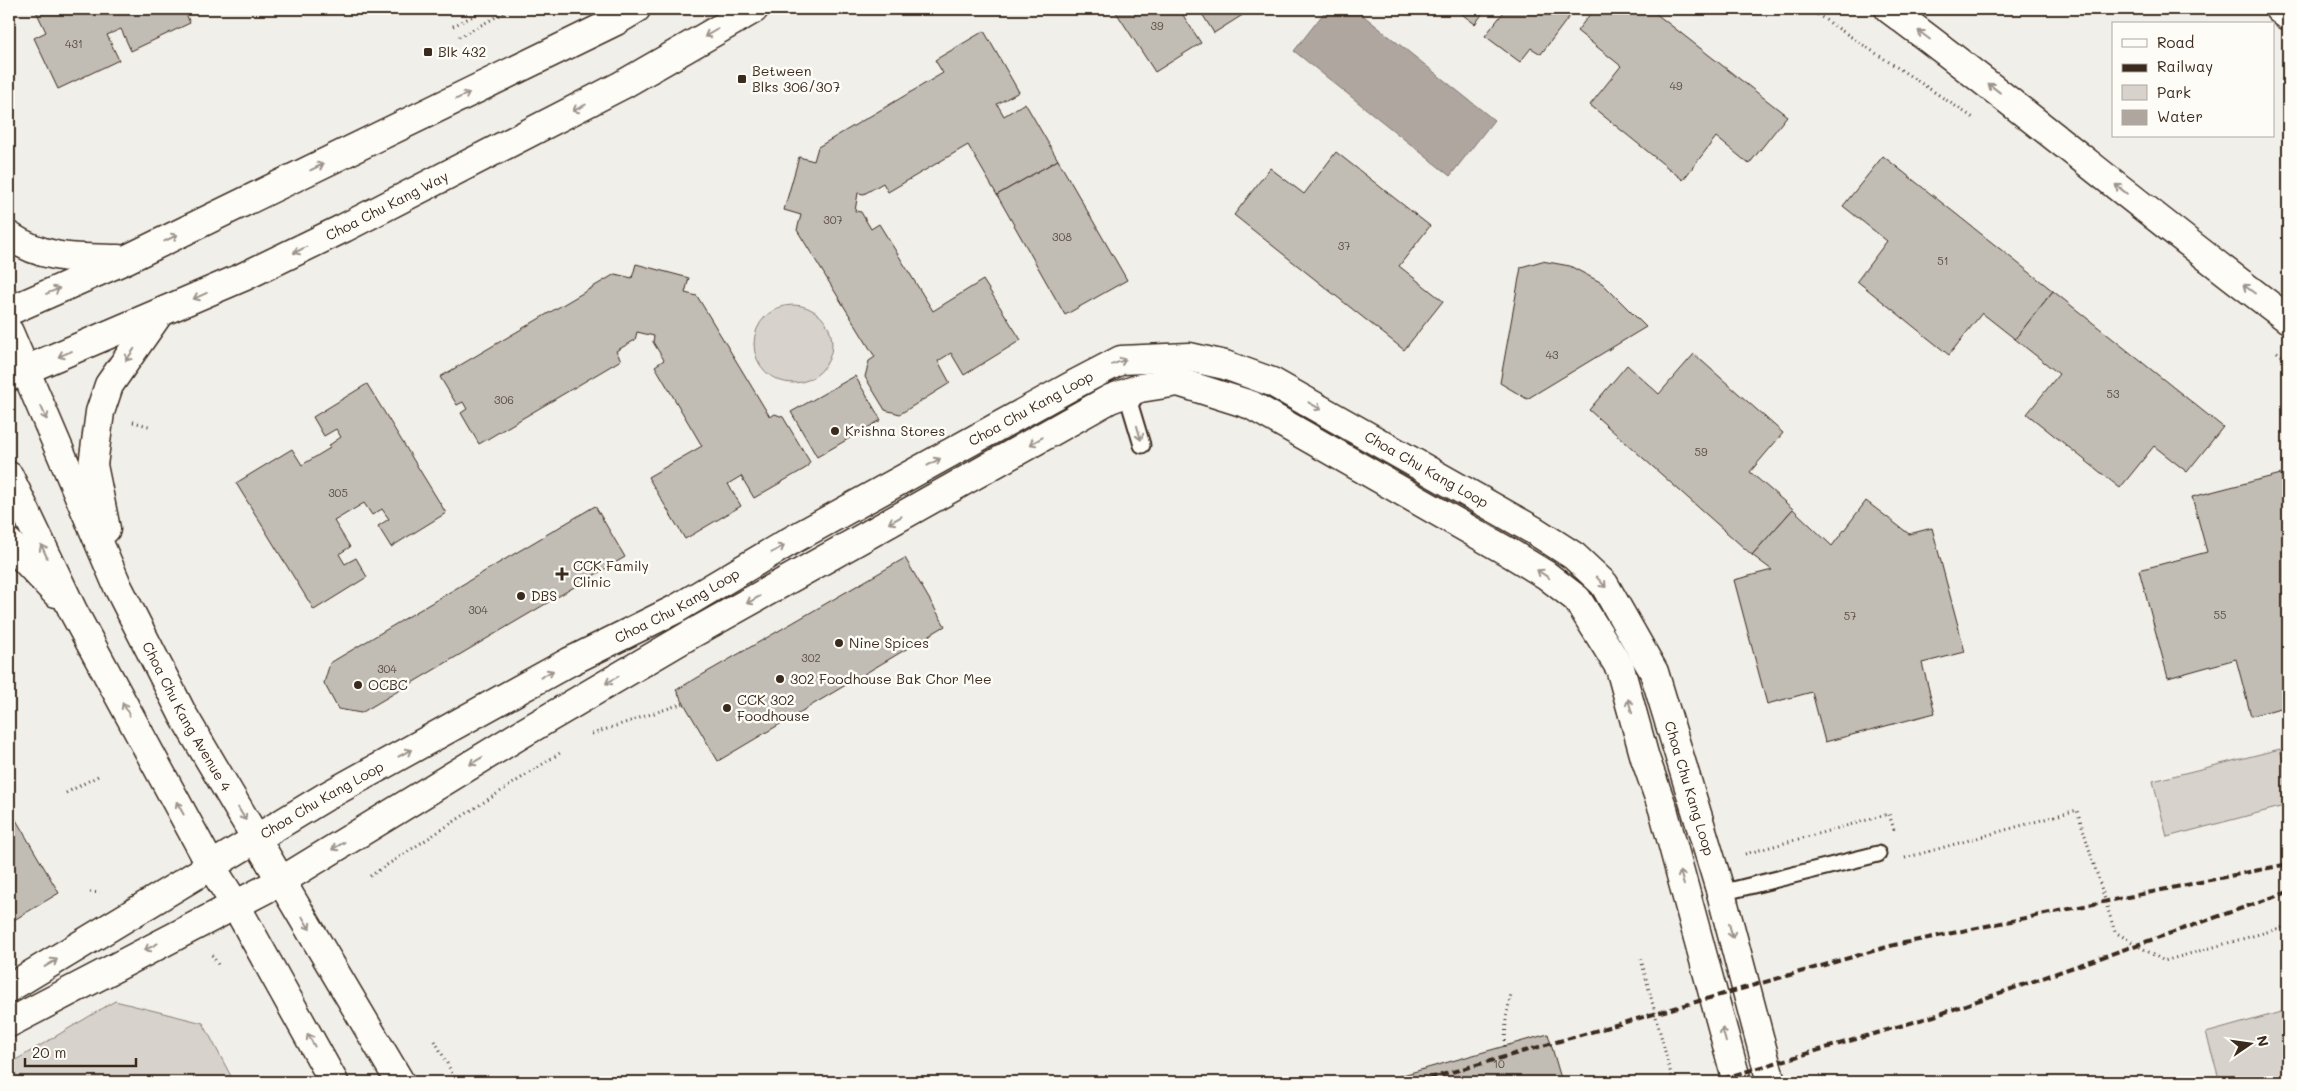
<svg xmlns="http://www.w3.org/2000/svg" width="2297" height="1091" viewBox="0 0 2297 1091" font-family="Mali,sans-serif">
  <style>
    .green { fill: #d7d2cc; stroke: #897e75 }
    .water { fill: #aea69f; stroke: #80746b }
    .building { fill: #c1bcb4; stroke: #3b2a1e }
    .lines { fill: none; stroke-linecap: round; stroke-linejoin: round }
    .lane-casing { stroke: #3b2a1e; stroke-width: 19 }
    .street-casing { stroke: #3b2a1e; stroke-width: 31 }
    .secondary-casing { stroke: #3b2a1e; stroke-width: 31 }
    .highway-casing { stroke: #3b2a1e; stroke-width: 31 }
    .path { stroke: #3b2a1e; stroke-width: 3; stroke-dasharray: 1 4; stroke-linecap: butt }
    .lane { stroke: #fdfcf7; stroke-width: 15 }
    .street { stroke: #fdfcf7; stroke-width: 28 }
    .secondary { stroke: #fdfcf7; stroke-width: 28 }
    .highway { stroke: #fdfcf7; stroke-width: 28 }
    .rail { stroke: #3b2a1e; stroke-width: 4; stroke-dasharray: 8 4; stroke-linecap: butt }
    .oneway { stroke: #9c938a }
    .poi-dot { fill: #3b2a1e; stroke: #fdfcf7; stroke-width: 2 }
    .labels { text-anchor: middle; stroke-width: 5; stroke-linejoin: round; paint-order: stroke }
    .number-label { font-size: 11px; fill: #5c4e44 }
    .poi-label { font-size: 14px; fill: #3b2a1e; stroke: #fdfcf7; text-anchor: start }
    .street-label { font-size: 14px; fill: #3b2a1e; stroke: #fdfcf7 }
  </style>
  <rect width="100%" height="100%" fill="#f1efea"/>
  <filter id="ink" filterUnits="userSpaceOnUse"><feTurbulence type="fractalNoise" baseFrequency=".02" numOctaves="2"/><feDisplacementMap in="SourceGraphic" scale="10" xChannelSelector="R" yChannelSelector="G"/><feConvolveMatrix kernelMatrix="1 2 1 2 8 2 1 2 1" color-interpolation-filters="sRGB"/></filter>
  <g filter="url(#ink)">
    <g class="green">
      <circle cx="793" cy="344" r="39"/>
      <polygon points="2280,749 2288,781 2288,805 2167,837 2153,781"/>
      <polygon points="115,1001 203,1023 234,1082 9,1082 9,1064"/>
      <polygon points="2288,1010 2288,1074 2258,1082 2220,1082 2206,1033"/>
    </g>
    <polygon class="water" points="1327,9 1355,9 1494,120 1450,176 1294,51"/>
    <g class="building">
      <polygon points="35,9 184,9 190,23 131,51 121,29 107,35 119,60 58,89 34,38 46,32"/>
      <polygon points="1114,9 1179,9 1201,43 1155,72"/>
      <polygon points="1199,9 1252,9 1214,33"/>
      <polygon points="1455,9 1486,9 1475,24"/>
      <polygon points="1506,9 1575,9 1541,54 1531,48 1520,62 1485,36"/>
      <polygon points="1594,9 1650,9 1787,116 1749,164 1716,137 1683,180 1590,105 1621,66 1577,31"/>
      <polygon points="984,31 1019,92 997,104 1004,116 1025,103 1058,160 997,195 968,145 888,192 883,183 864,194 858,193 855,211 861,212 871,229 879,224 933,311 983,280 1021,340 964,375 951,353 938,361 950,383 900,414 885,410 865,377 869,361 875,357 797,230 801,215 784,210 799,157 814,161 818,147 943,73 935,60"/>
      <polygon points="1336,152 1430,226 1399,266 1443,301 1404,350 1234,215 1270,168 1304,194"/>
      <polygon points="1883,156 2053,291 2015,339 1982,313 1949,355 1857,281 1887,241 1843,206"/>
      <polygon points="1058,160 1127,280 1065,315 997,195"/>
      <polygon points="1542,261 1570,266 1602,283 1646,327 1527,399 1500,383 1521,267"/>
      <polygon points="636,264 689,278 685,293 697,296 770,417 775,414 783,417 810,462 806,468 754,498 741,476 728,484 741,506 685,539 648,477 702,446 655,366 664,360 653,342 654,336 637,332 635,340 616,351 621,360 479,444 461,413 467,409 463,402 457,405 440,377 615,274 632,278"/>
      <polygon points="2053,291 2223,427 2187,472 2154,446 2120,488 2027,414 2059,374 2015,339"/>
      <polygon points="1694,354 1783,433 1750,472 1793,509 1752,555 1589,410 1627,365 1659,394"/>
      <polygon points="855,376 881,420 817,457 791,412"/>
      <polygon points="367,384 446,513 391,547 378,526 389,519 382,509 372,515 364,503 334,521 350,547 339,554 345,564 356,558 367,577 314,610 236,483 292,449 302,465 330,448 328,446 341,437 336,429 324,436 313,417"/>
      <polygon points="2281,474 2288,503 2288,706 2251,716 2236,659 2168,678 2139,570 2207,552 2192,497"/>
      <polygon points="1866,501 1909,534 1932,528 1965,652 1922,663 1935,713 1825,742 1812,692 1767,704 1734,580 1772,570 1752,555 1793,509 1832,546"/>
      <polygon points="595,506 625,557 361,713 338,709 324,683 330,663"/>
      <polygon points="905,558 945,626 718,761 676,690"/>
      <polygon points="9,808 59,893 9,923"/>
      <polygon points="1548,1034 1562,1082 1378,1082 1505,1046"/>
    </g>
    <g class="lines">
      <defs>
        <g id="lane">
          <polyline points="1139,390 1130,405 1142,445"/>
          <polyline points="1721,893 1878,854"/>
        </g>
        <g id="street">
          <path id="s1" d="M9,988L325,797L569,662L676,609L792,540L1075,384L1121,360L1189,357L1225,365L1272,382L1535,531L1574,556L1604,584L1654,672L1721,893L1771,1082"/>
          <polyline points="9,1023 281,881 518,736 688,636 1110,399 1140,388 1178,382 1251,405 1510,553 1546,575 1577,599 1620,668 1645,758 1663,809 1737,1082"/>
        </g>
        <g id="secondary">
          <path d="M1889,9C2024,109 2153,218 2288,319"/>
          <path d="M9,236C45,260 76,258 118,259"/>
          <polyline points="9,311 127,259 616,21 636,9"/>
          <path id="s2" d="M9,332L118,587L183,715L400,1082"/>
          <path id="s3" d="M9,377L243,277L344,228L622,85L754,9"/>
          <polyline points="9,476 73,611 211,866 235,904 334,1082"/>
          <polyline points="106,529 93,465 100,412 109,385 158,315"/>
          <polyline points="9,543 56,593"/>
        </g>
        <polyline id="highway" points="2279,9 2288,16"/>
      </defs>
      <use href="#lane" class="lane-casing"/>
      <use href="#street" class="street-casing"/>
      <use href="#secondary" class="secondary-casing"/>
      <use href="#highway" class="highway-casing"/>
      <g class="path">
        <polyline points="1809,9 1975,119"/>
        <polyline points="453,26 487,9"/>
        <polyline points="459,37 511,9"/>
        <polyline points="2277,352 2288,360"/>
        <polyline points="133,422 152,427"/>
        <polyline points="592,734 684,703"/>
        <polyline points="66,793 98,776"/>
        <polyline points="1745,854 1889,814 1895,833"/>
        <polyline points="1905,858 2077,810 2115,932 2164,961 2288,926"/>
        <polyline points="370,876 563,751"/>
        <polyline points="90,892 100,893"/>
        <polyline points="212,955 219,966"/>
        <polyline points="1641,959 1673,1082"/>
        <polyline points="435,1041 457,1082"/>
        <polyline points="1505,1046 1506,1018 1511,994"/>
      </g>
      <use href="#lane" class="lane"/>
      <use href="#street" class="street"/>
      <use href="#secondary" class="secondary"/>
      <use href="#highway" class="highway"/>
      <g class="rail">
        <polyline points="1417,1082 1894,945 2288,864"/>
        <polyline points="1711,1082 1934,1016 2288,892"/>
      </g>
    </g>
    <defs><path id="oneway-shaft" d="M-6 0H5M1.5-3L5.5 0L1.5 3" fill="none" stroke-width="1.6" stroke-linecap="round" stroke-linejoin="round" transform="scale(1.25)"/></defs>
    <g class="oneway">
      <use href="#oneway-shaft" transform="translate(711 33) rotate(150)"/>
      <use href="#oneway-shaft" transform="translate(1924 35) rotate(-143)"/>
      <use href="#oneway-shaft" transform="translate(1994 88) rotate(-142)"/>
      <use href="#oneway-shaft" transform="translate(463 96) rotate(-25)"/>
      <use href="#oneway-shaft" transform="translate(579 108) rotate(153)"/>
      <use href="#oneway-shaft" transform="translate(317 167) rotate(-26)"/>
      <use href="#oneway-shaft" transform="translate(2121 189) rotate(-142)"/>
      <use href="#oneway-shaft" transform="translate(171 238) rotate(-26)"/>
      <use href="#oneway-shaft" transform="translate(300 250) rotate(154)"/>
      <use href="#oneway-shaft" transform="translate(2249 289) rotate(-143)"/>
      <use href="#oneway-shaft" transform="translate(53 291) rotate(-23)"/>
      <use href="#oneway-shaft" transform="translate(200 296) rotate(156)"/>
      <use href="#oneway-shaft" transform="translate(65 354) rotate(157)"/>
      <use href="#oneway-shaft" transform="translate(130 355) rotate(125)"/>
      <use href="#oneway-shaft" transform="translate(1119 362) rotate(-20)"/>
      <use href="#oneway-shaft" transform="translate(1315 406) rotate(29)"/>
      <use href="#oneway-shaft" transform="translate(44 413) rotate(67)"/>
      <use href="#oneway-shaft" transform="translate(1139 433) rotate(74)"/>
      <use href="#oneway-shaft" transform="translate(1036 441) rotate(151)"/>
      <use href="#oneway-shaft" transform="translate(934 462) rotate(-29)"/>
      <use href="#oneway-shaft" transform="translate(895 520) rotate(151)"/>
      <use href="#oneway-shaft" transform="translate(778 549) rotate(-30)"/>
      <use href="#oneway-shaft" transform="translate(44 551) rotate(-115)"/>
      <use href="#oneway-shaft" transform="translate(1543 574) rotate(-146)"/>
      <use href="#oneway-shaft" transform="translate(1601 582) rotate(48)"/>
      <use href="#oneway-shaft" transform="translate(753 600) rotate(151)"/>
      <use href="#oneway-shaft" transform="translate(547 674) rotate(-29)"/>
      <use href="#oneway-shaft" transform="translate(612 680) rotate(150)"/>
      <use href="#oneway-shaft" transform="translate(1630 706) rotate(-106)"/>
      <use href="#oneway-shaft" transform="translate(126 709) rotate(-118)"/>
      <use href="#oneway-shaft" transform="translate(405 753) rotate(-29)"/>
      <use href="#oneway-shaft" transform="translate(476 761) rotate(149)"/>
      <use href="#oneway-shaft" transform="translate(180 808) rotate(-119)"/>
      <use href="#oneway-shaft" transform="translate(242 814) rotate(59)"/>
      <use href="#oneway-shaft" transform="translate(338 846) rotate(149)"/>
      <use href="#oneway-shaft" transform="translate(1682 878) rotate(-105)"/>
      <use href="#oneway-shaft" transform="translate(306 923) rotate(59)"/>
      <use href="#oneway-shaft" transform="translate(1731 931) rotate(75)"/>
      <use href="#oneway-shaft" transform="translate(151 947) rotate(152)"/>
      <use href="#oneway-shaft" transform="translate(51 963) rotate(-31)"/>
      <use href="#oneway-shaft" transform="translate(1724 1035) rotate(-105)"/>
      <use href="#oneway-shaft" transform="translate(311 1040) rotate(-119)"/>
    </g>
  </g>
  <g class="poi-dot">
    <rect x="423" y="47" width="10" height="10" rx="2.5"/>
    <rect x="737" y="74" width="10" height="10" rx="2.5"/>
    <circle cx="835" cy="431" r="5"/>
    <path d="M559.5 566.5h5v5h5v5h-5v5h-5v-5h-5v-5h5z"/>
    <circle cx="521" cy="596" r="5"/>
    <circle cx="839" cy="643" r="5"/>
    <circle cx="780" cy="679" r="5"/>
    <circle cx="358" cy="685" r="5"/>
    <circle cx="727" cy="708" r="5"/>
  </g>
  <g class="labels">
    <g class="number-label">
      <text x="1157" y="30">39</text>
      <text x="74" y="48">431</text>
      <text x="1676" y="90">49</text>
      <text x="833" y="224">307</text>
      <text x="1062" y="241">308</text>
      <text x="1344" y="250">37</text>
      <text x="1943" y="265">51</text>
      <text x="1552" y="359">43</text>
      <text x="2113" y="398">53</text>
      <text x="504" y="404">306</text>
      <text x="1701" y="456">59</text>
      <text x="338" y="497">305</text>
      <text x="478" y="614">304</text>
      <text x="2220" y="619">55</text>
      <text x="1850" y="620">57</text>
      <text x="811" y="662">302</text>
      <text x="387" y="673">304</text>
      <text x="1499" y="1068">10</text>
    </g>
    <g class="poi-label">
      <text x="438" y="57">Blk 432</text>
      <text x="752" y="76">Between<tspan x="752" dy="16">Blks 306/307</tspan></text>
      <text x="845" y="436">Krishna Stores</text>
      <text x="573" y="571">CCK Family<tspan x="573" dy="16">Clinic</tspan></text>
      <text x="531" y="601">DBS</text>
      <text x="849" y="648">Nine Spices</text>
      <text x="790" y="684">302 Foodhouse Bak Chor Mee</text>
      <text x="368" y="690">OCBC</text>
      <text x="737" y="705">CCK 302<tspan x="737" dy="16">Foodhouse</tspan></text>
    </g>
    <g class="street-label">
      <text dy="5" stroke="none"><textPath href="#s3" startOffset="415">Choa Chu Kang Way</textPath></text>
      <text dy="5" stroke="none"><textPath href="#s1" startOffset="1175">Choa Chu Kang Loop</textPath></text>
      <text dy="5" stroke="none"><textPath href="#s1" startOffset="1610">Choa Chu Kang Loop</textPath></text>
      <text dy="5" stroke="none"><textPath href="#s1" startOffset="770">Choa Chu Kang Loop</textPath></text>
      <text dy="5" stroke="none"><textPath href="#s2" startOffset="424">Choa Chu Kang Avenue 4</textPath></text>
      <text dy="5" stroke="none"><textPath href="#s1" startOffset="2045">Choa Chu Kang Loop</textPath></text>
      <text dy="5" stroke="none"><textPath href="#s1" startOffset="365">Choa Chu Kang Loop</textPath></text>
    </g>
  </g>
  <rect width="2297" height="1091" fill="none" stroke="#fdfcf7" stroke-width="30"/>
  <rect x="15" y="15" width="2267" height="1061" fill="none" stroke="#3b2a1e" stroke-width="2" filter="url(#ink)"/>
  <rect x="2112" y="22" width="162" height="115" fill="#fdfcf7" stroke="#afa8a0"/>
  <rect x="2122" y="39" width="25" height="8" fill="#fdfcf7" stroke="#afa8a0"/>
  <text x="2157" y="48" font-size="15" fill="#3b2a1e">Road</text>
  <rect x="2122" y="64" width="25" height="8" fill="#3b2a1e" stroke="#afa8a0"/>
  <text x="2157" y="72" font-size="15" fill="#3b2a1e">Railway</text>
  <rect x="2122" y="85" width="25" height="15" fill="#d7d2cc" stroke="#afa8a0"/>
  <text x="2157" y="98" font-size="15" fill="#3b2a1e">Park</text>
  <rect x="2122" y="110" width="25" height="15" fill="#aea69f" stroke="#afa8a0"/>
  <text x="2157" y="122" font-size="15" fill="#3b2a1e">Water</text>
  <g transform="translate(2250 1044) rotate(77)" stroke="#fdfcf7" stroke-width="4" paint-order="stroke">
  <path d="M0-4L9 19L0 12L-9 19Z" fill="#3b2a1e"/>
  <text y="-8" font-size="14" font-weight="bold" text-anchor="middle" fill="#3b2a1e">N</text>
  </g>
  <path d="M25 1058v8h111v-8" fill="none" stroke="#3b2a1e" stroke-width="2.5"/>
  <text x="32" y="1058" font-size="15" fill="#3b2a1e" stroke="#fdfcf7" stroke-width="4" paint-order="stroke">20 m</text>
</svg>
